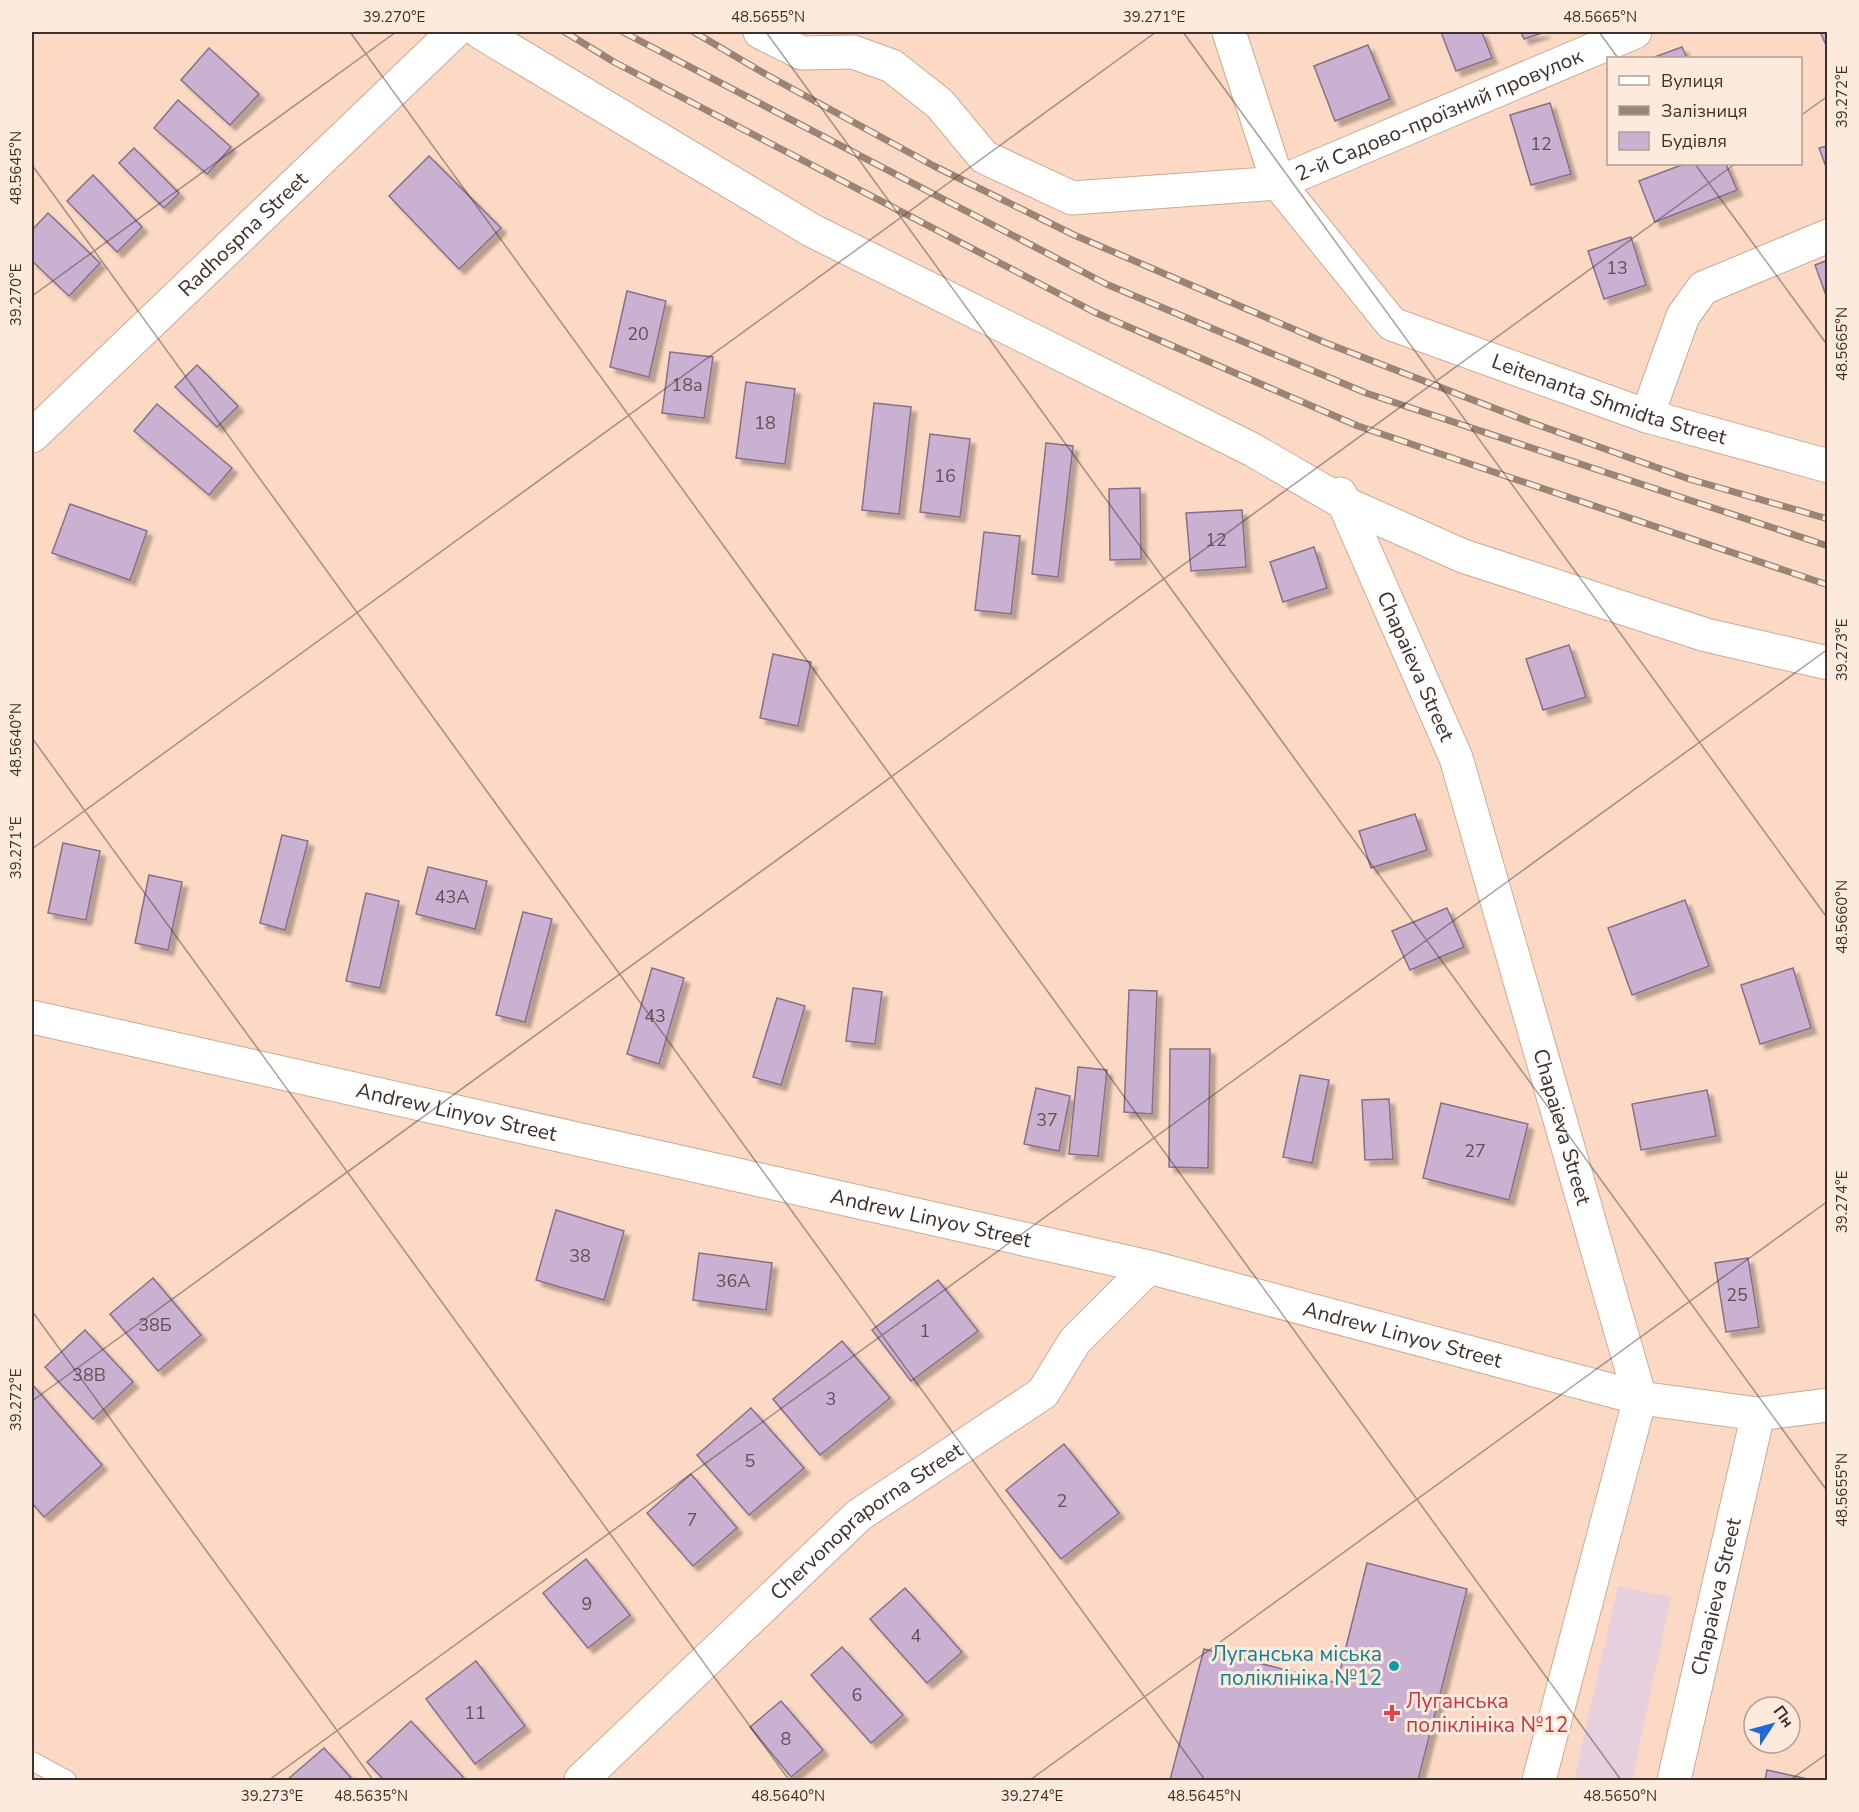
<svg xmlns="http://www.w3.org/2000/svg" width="1859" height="1812" viewBox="0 0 1859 1812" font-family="'Nunito Sans',sans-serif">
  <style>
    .commercial { fill: #e6d0dd }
    .building { fill: #cbb1d1; stroke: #86708b; stroke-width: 1.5; filter: url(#shadow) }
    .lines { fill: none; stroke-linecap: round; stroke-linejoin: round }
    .lane-casing { stroke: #cbaa96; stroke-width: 20 }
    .street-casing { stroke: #cbaa96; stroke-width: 35 }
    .secondary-casing { stroke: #cbaa96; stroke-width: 35 }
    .lane { stroke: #fff; stroke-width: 18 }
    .street { stroke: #fff; stroke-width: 33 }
    .secondary { stroke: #fff; stroke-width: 33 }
    .rail-casing { stroke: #9b8476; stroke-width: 7 }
    .rail { stroke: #fee9dd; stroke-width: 4.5; stroke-dasharray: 14; stroke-linecap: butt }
    .ticks { fill: none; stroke: #3e3129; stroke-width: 1.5; stroke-opacity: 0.45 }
    .culture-dot { fill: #0f9aa8; stroke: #fee9dd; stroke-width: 2 }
    .health-dot { fill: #e0444e; stroke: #fee9dd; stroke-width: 2 }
    .labels { text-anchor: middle; stroke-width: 6; stroke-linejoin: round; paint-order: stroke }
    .number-label { font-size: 18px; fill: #615153 }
    .street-label { font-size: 21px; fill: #3e3129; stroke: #fee9dd }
    .culture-label { font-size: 21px; fill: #0d838f; stroke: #fee9dd; text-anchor: end }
    .health-label { font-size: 21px; fill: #be3a42; stroke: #fee9dd; text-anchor: start }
    .neatline { fill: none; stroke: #3e3129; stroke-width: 2 }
    .ticks-label { font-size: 15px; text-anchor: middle; fill: #3e3129 }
  </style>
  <defs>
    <filter id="shadow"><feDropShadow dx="5.5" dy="5.5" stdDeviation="1.5" flood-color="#0004"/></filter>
  </defs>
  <rect width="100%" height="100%" fill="#fbd9c4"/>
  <polygon class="commercial" points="1618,1586 1671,1597 1632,1780 1574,1780"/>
  <g class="building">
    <polygon points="1441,32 1482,32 1492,58 1456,71"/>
    <polygon points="1521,32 1545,32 1524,39"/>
    <polygon points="1820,32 1828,32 1828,49"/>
    <polygon points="1368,45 1390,99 1335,121 1314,66"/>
    <polygon points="1682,47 1687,58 1652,58"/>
    <polygon points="209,48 259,94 230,125 181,80"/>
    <polygon points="178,100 231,147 207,174 154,128"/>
    <polygon points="1550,103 1571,174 1531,185 1510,115"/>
    <polygon points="1828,146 1828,172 1819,148"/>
    <polygon points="134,148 179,193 164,208 119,163"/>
    <polygon points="429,156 501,228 459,269 389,196"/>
    <polygon points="1684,164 1726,164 1737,190 1655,222 1639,181"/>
    <polygon points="93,175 142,227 117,252 67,201"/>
    <polygon points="48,213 100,263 69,296 32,261 32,230"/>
    <polygon points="1631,237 1646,285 1604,299 1588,251"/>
    <polygon points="1828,260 1828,301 1815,265"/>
    <polygon points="627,291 666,301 649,377 610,367"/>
    <polygon points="670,352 713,357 704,418 662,413"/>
    <polygon points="197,365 238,406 217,427 175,387"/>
    <polygon points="746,382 795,389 785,464 736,458"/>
    <polygon points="874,403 911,407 899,514 862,510"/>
    <polygon points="157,404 232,468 209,495 134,431"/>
    <polygon points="930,434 970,439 960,517 920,512"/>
    <polygon points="1046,443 1073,446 1058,577 1032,574"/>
    <polygon points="1140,488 1141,559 1110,560 1109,489"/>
    <polygon points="70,504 147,531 130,580 52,553"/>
    <polygon points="1242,510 1246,567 1191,571 1186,513"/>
    <polygon points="984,532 1020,536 1011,614 975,610"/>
    <polygon points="1314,547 1327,588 1283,602 1270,562"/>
    <polygon points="1569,645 1586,697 1543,710 1526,659"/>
    <polygon points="773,654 811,662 798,726 760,718"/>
    <polygon points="1415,814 1427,850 1371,868 1359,831"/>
    <polygon points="282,835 308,841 285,930 260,923"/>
    <polygon points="63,843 100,851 86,920 48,913"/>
    <polygon points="428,867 487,881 475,929 416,914"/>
    <polygon points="149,875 182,882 168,950 135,943"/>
    <polygon points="366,893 399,901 380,988 346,981"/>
    <polygon points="1685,900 1709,966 1632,995 1608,928"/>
    <polygon points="1447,908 1464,947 1410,970 1392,931"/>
    <polygon points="523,912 552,919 525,1022 496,1015"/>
    <polygon points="652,968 684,978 659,1064 627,1054"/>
    <polygon points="1793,968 1811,1028 1760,1044 1741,985"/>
    <polygon points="853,988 882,992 875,1044 846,1041"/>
    <polygon points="1129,990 1157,991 1152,1114 1124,1112"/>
    <polygon points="777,998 805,1006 781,1085 753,1077"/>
    <polygon points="1170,1049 1210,1049 1208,1168 1169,1167"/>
    <polygon points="1078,1067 1107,1070 1098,1156 1069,1154"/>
    <polygon points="1300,1075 1329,1080 1312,1163 1283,1157"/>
    <polygon points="1036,1088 1070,1096 1059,1151 1024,1144"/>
    <polygon points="1707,1090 1716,1136 1641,1150 1632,1104"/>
    <polygon points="1389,1099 1393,1159 1365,1160 1362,1100"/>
    <polygon points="1441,1103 1528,1124 1509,1200 1423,1178"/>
    <polygon points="556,1210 624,1231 604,1300 536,1280"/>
    <polygon points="699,1253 772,1263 766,1310 693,1300"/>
    <polygon points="1748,1258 1759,1327 1726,1332 1715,1263"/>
    <polygon points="153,1278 201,1335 158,1371 110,1314"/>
    <polygon points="938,1280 978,1331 911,1381 872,1330"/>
    <polygon points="85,1330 133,1382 93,1419 45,1367"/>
    <polygon points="842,1341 890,1398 820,1455 773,1399"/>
    <polygon points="32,1384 102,1465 44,1517 32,1503"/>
    <polygon points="751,1408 804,1468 749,1515 697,1455"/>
    <polygon points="1064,1444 1119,1513 1061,1559 1006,1490"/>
    <polygon points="691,1474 737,1528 693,1566 647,1513"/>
    <polygon points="586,1559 630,1615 588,1648 543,1593"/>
    <polygon points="1367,1563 1467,1589 1418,1780 1170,1780 1204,1649 1337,1683"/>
    <polygon points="905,1588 962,1652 927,1683 870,1619"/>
    <polygon points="842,1647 903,1715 871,1743 811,1675"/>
    <polygon points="476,1661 525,1726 475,1764 426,1699"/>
    <polygon points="781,1701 823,1750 791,1777 750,1727"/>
    <polygon points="411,1721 463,1777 460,1780 384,1780 367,1762"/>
    <polygon points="324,1748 353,1780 287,1780"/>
    <polygon points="1767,1770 1812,1780 1765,1780"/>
  </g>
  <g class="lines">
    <defs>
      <polyline id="lane" points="32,1761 67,1780"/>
      <g id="street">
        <polyline points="480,32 811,230 1253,450 1344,503 1463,556 1706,635 1828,663"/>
        <path id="s1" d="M760,32L802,53L853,52L892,66L940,104L984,157L1072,198L1278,183L1635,32"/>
        <path id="s2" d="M1229,32L1278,183L1392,324L1647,416L1828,466"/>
        <polyline points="1647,416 1683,316 1703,288 1828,236"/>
        <path id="s3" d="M32,436L454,32"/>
        <path id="s4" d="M1340,494L1456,758L1640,1398"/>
        <path id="s5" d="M581,1780L859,1515L1043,1393L1075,1341L1149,1267"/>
      </g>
      <g id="secondary">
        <path id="s6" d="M32,1017L1149,1267L1640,1398L1758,1414L1828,1405"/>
        <polyline points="1539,1780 1640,1398"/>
        <path id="s7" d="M1674,1780L1758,1414"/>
      </g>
    </defs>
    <use href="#lane" class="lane-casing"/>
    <use href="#street" class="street-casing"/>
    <use href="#secondary" class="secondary-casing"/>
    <use href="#lane" class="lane"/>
    <use href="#street" class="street"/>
    <use href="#secondary" class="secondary"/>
    <defs>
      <g id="rail">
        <polyline points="565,32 614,62 1094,312 1358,426 1828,585"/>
        <polyline points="623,32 1106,284 1366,393 1828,546"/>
        <polyline points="694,32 767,75 934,166 1074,235 1326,343 1527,421 1689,479 1828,519"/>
      </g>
    </defs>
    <use href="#rail" class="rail-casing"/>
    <use href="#rail" class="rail"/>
  </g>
  <path class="ticks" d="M350,32L1621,1780M766,32L1828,1492M1183,32L1828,919M1599,32L1618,58M1800,116L1828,96M1695,164L1828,346M32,165L1205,1780M32,296L396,32M32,738L789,1780M32,849L1156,32M32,1311L373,1780M32,1401L1735,164M269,1780L1828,649M1030,1780L1828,1201M1790,1780L1828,1753"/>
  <circle class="culture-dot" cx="1394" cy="1666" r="6"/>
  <path class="health-dot" d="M1389 1704h6v6h6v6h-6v6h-6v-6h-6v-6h6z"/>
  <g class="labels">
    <g class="number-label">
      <text x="1541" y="150">12</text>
      <text x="1617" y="274">13</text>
      <text x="638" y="340">20</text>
      <text x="687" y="391">18а</text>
      <text x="765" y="429">18</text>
      <text x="945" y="482">16</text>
      <text x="1216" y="546">12</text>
      <text x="452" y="903">43А</text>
      <text x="655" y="1022">43</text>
      <text x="1047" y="1126">37</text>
      <text x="1475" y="1157">27</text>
      <text x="580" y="1262">38</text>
      <text x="733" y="1287">36А</text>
      <text x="1737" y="1301">25</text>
      <text x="155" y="1331">38Б</text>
      <text x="925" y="1337">1</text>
      <text x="89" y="1381">38В</text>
      <text x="831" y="1405">3</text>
      <text x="750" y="1467">5</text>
      <text x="1062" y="1507">2</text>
      <text x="692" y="1526">7</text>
      <text x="587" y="1610">9</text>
      <text x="916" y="1642">4</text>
      <text x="857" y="1701">6</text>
      <text x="475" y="1719">11</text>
      <text x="786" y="1745">8</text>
    </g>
    <g class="street-label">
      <text dy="7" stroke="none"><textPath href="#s1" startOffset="748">2-й Садово-проїзний провулок</textPath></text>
      <text dy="7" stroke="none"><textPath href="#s3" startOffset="292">Radhospna Street</textPath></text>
      <text dy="7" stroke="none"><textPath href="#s2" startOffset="570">Leitenanta Shmidta Street</textPath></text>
      <text dy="7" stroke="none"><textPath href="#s4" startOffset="188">Chapaieva Street</textPath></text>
      <text dy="7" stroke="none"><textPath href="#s6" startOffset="435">Andrew Linyov Street</textPath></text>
      <text dy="7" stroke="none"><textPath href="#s4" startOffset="672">Chapaieva Street</textPath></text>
      <text dy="7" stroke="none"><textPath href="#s6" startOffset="921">Andrew Linyov Street</textPath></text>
      <text dy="7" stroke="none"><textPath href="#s6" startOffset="1407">Andrew Linyov Street</textPath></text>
      <text dy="7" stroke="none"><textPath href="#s5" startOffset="386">Chervonopraporna Street</textPath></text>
      <text dy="7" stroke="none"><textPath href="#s7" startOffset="188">Chapaieva Street</textPath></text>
    </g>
    <g class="culture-label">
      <text x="1382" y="1661">Луганська міська<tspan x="1382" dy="24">поліклініка №12</tspan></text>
    </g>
    <g class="health-label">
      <text x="1406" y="1708">Луганська<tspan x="1406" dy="24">поліклініка №12</tspan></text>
    </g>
  </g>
  <rect width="1859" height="1812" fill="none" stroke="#fee9dd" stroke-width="66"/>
  <rect x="1607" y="57" width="195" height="108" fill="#fee9dd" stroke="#b19f95" stroke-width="1.5"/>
  <rect x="1619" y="76" width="30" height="9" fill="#ffffff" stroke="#b19f95" stroke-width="1.5"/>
  <text x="1661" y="87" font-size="18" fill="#3e3129">Вулиця</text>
  <rect x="1619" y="106" width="30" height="9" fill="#9b8476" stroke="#b19f95" stroke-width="1.5"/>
  <text x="1661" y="117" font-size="18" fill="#3e3129">Залізниця</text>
  <rect x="1619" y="132" width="30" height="18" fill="#cbb1d1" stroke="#b19f95" stroke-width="1.5"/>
  <text x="1661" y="147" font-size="18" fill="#3e3129">Будівля</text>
  <g transform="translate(1772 1725) rotate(54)"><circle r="28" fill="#fee9dd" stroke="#b19f95" stroke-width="1.5"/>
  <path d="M0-4.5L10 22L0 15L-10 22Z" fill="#216ad6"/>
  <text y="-9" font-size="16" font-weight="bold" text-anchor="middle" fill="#3e3129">Пн</text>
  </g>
  <rect x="33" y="33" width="1793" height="1746" class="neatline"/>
  <g class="ticks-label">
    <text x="394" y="22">39.270°E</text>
    <text x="768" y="22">48.5655°N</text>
    <text x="1154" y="22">39.271°E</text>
    <text x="1600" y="22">48.5665°N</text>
    <text transform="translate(1842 97) rotate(-90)" y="5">39.272°E</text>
    <text transform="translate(16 168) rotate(-90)" y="5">48.5645°N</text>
    <text transform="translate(16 295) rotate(-90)" y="5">39.270°E</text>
    <text transform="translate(1842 344) rotate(-90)" y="5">48.5665°N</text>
    <text transform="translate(1842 650) rotate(-90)" y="5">39.273°E</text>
    <text transform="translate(16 740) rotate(-90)" y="5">48.5640°N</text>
    <text transform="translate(16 848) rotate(-90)" y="5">39.271°E</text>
    <text transform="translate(1842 917) rotate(-90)" y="5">48.5660°N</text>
    <text transform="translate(1842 1202) rotate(-90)" y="5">39.274°E</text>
    <text transform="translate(16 1400) rotate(-90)" y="5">39.272°E</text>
    <text transform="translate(1842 1490) rotate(-90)" y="5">48.5655°N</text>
    <text x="272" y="1801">39.273°E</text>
    <text x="371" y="1801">48.5635°N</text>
    <text x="788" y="1801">48.5640°N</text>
    <text x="1032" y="1801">39.274°E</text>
    <text x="1204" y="1801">48.5645°N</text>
    <text x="1620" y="1801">48.5650°N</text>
  </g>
</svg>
